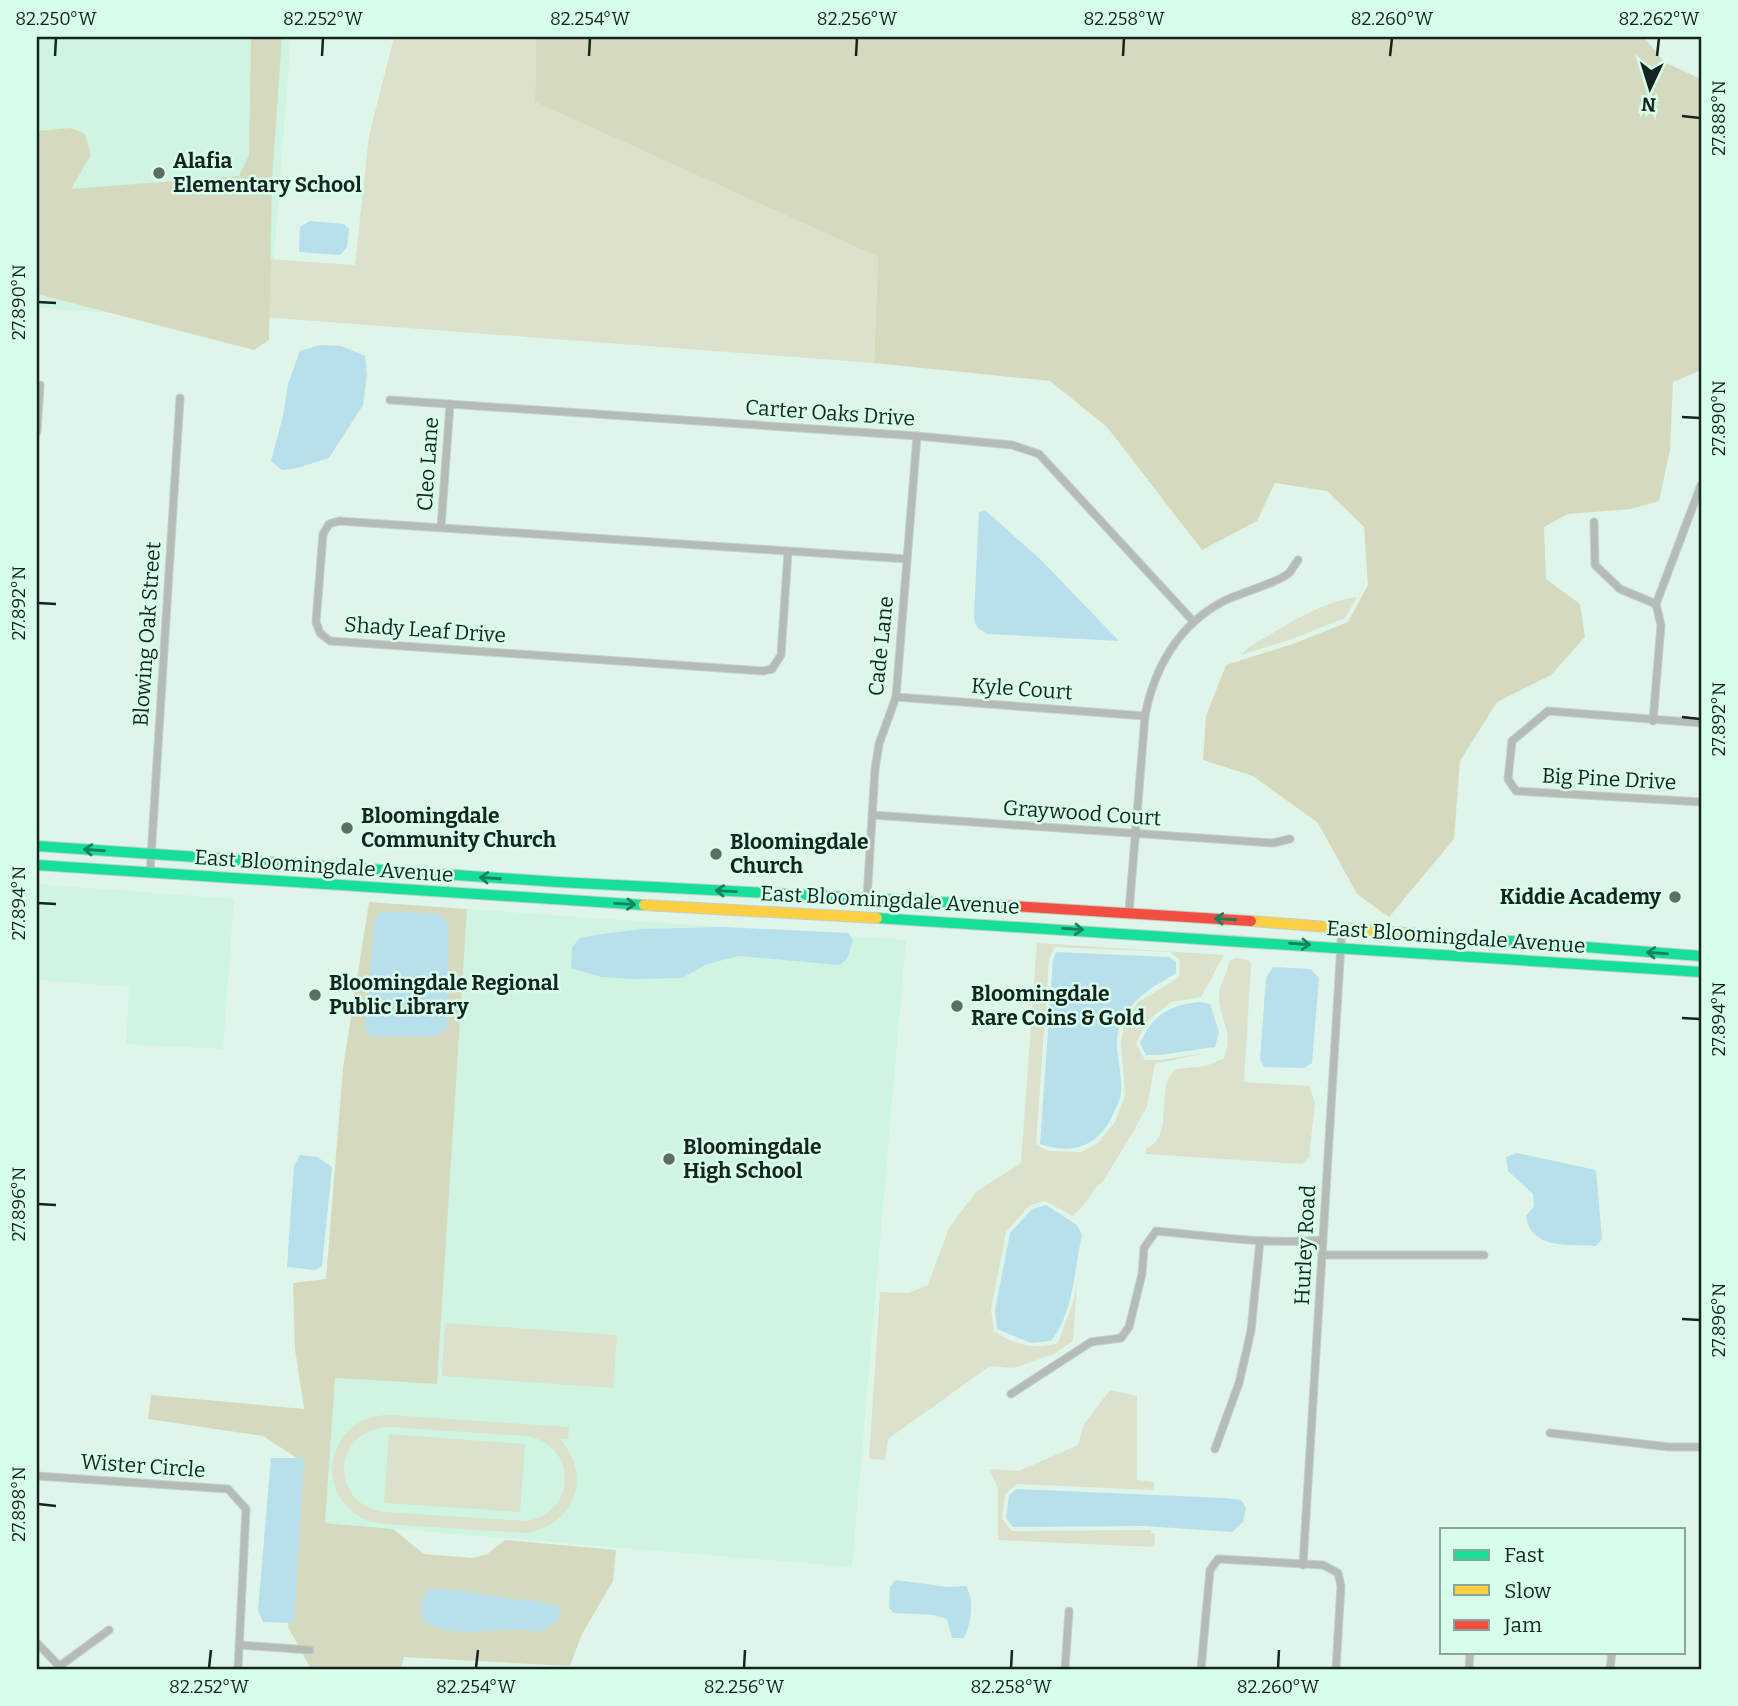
<svg xmlns="http://www.w3.org/2000/svg" width="1738" height="1706" viewBox="0 0 1738 1706" font-family="Bitter,serif">
  <style>
    .built { fill: #d0f4e2 }
    .green { fill: #dbe1cb; fill-rule: evenodd }
    .forest { fill: #d5dabe }
    .water { fill: #b8dfec }
    .lines { fill: none; stroke-linecap: round; stroke-linejoin: round }
    .street-casing { stroke: #c0d2c9; stroke-width: 9 }
    .fast-casing { stroke: #c0d2c9; stroke-width: 12 }
    .slow-casing { stroke: #c0d2c9; stroke-width: 12 }
    .jam-casing { stroke: #c0d2c9; stroke-width: 12 }
    .street { stroke: #b5bbb5; stroke-width: 7 }
    .fast { stroke: #16e098; stroke-width: 10 }
    .slow { stroke: #ffcf43; stroke-width: 10 }
    .jam { stroke: #f24e42; stroke-width: 10 }
    .oneway { stroke: #16825b }
    .ticks { fill: none; stroke: #15241e; stroke-width: 2.5 }
    .poi-dot { fill: #5c6d65; stroke: #d6feeb; stroke-width: 2.5 }
    .labels { text-anchor: middle; stroke-width: 5; stroke-linejoin: round; paint-order: stroke }
    .poi-label { font-size: 21px; font-weight: bold; fill: #15241e; stroke: #d6feeb; text-anchor: start }
    .street-label { font-size: 21px; fill: #15241e; stroke: #d6feeb }
    .neatline { fill: none; stroke: #15241e; stroke-width: 2.5 }
    .ticks-label { font-size: 18px; text-anchor: middle; fill: #15241e }
  </style>
  <rect width="100%" height="100%" fill="#dff5ea"/>
  <g class="built">
    <polygon points="37,37 291,37 269,323 37,308"/>
    <polygon points="37,884 234,899 223,1049 126,1044 129,987 37,980"/>
    <polygon points="467,909 906,940 852,1567 325,1523 335,1378 437,1384"/>
  </g>
  <g class="green">
    <polygon points="394,37 536,37 535,102 878,257 874,363 262,317 266,259 355,265 369,136"/>
    <path d="M1357,597L1345,618L1292,639L1241,655L1248,648C1282,628 1317,603 1357,597Z"/>
    <path d="M1037,943L1224,955L1201,997L1171,1002L1146,1022L1136,1044L1145,1060H1160L1206,1053L1155,1064L1147,1106L1134,1131L1103,1181L1095,1188L1087,1201L1073,1216L1045,1201L1030,1205L1006,1232L991,1309L994,1331C1013,1345 1036,1350 1058,1343L1074,1300L1077,1280L1073,1341L1054,1354L1014,1368L990,1366L888,1439L885,1460L869,1459L880,1292L908,1293L928,1285L949,1228L976,1192L1021,1163ZM1055,947L1170,952L1180,960L1179,977L1137,1003L1124,1027L1121,1042L1125,1096L1115,1122L1098,1143L1081,1152L1049,1151L1036,1145L1049,959Z"/>
    <path d="M1236,958L1249,960L1251,964L1244,1082L1309,1086L1315,1103L1309,1157L1302,1164L1145,1154L1146,1149C1171,1137 1160,1105 1167,1083C1168,1078 1172,1073 1175,1069L1206,1066L1224,1058C1234,1029 1220,1023 1219,998C1218,984 1228,975 1229,961Z"/>
    <polygon points="445,1323 617,1335 613,1388 442,1376"/>
    <polygon points="1110,1390 1137,1396 1137,1480 1154,1482 1153,1490 1017,1484 1005,1494 1002,1519 1012,1531 1151,1530 1151,1533 1155,1533 1154,1547 998,1540 998,1488 989,1469 1019,1471 1078,1445 1084,1424"/>
    <path d="M390,1415L569,1427L568,1439H560C593,1475 575,1525 527,1533L383,1524C311,1514 318,1415 390,1415ZM390,1427L525,1436C578,1443 578,1513 526,1521L384,1512C327,1503 333,1428 390,1427Z"/>
    <polygon points="389,1434 525,1444 520,1512 384,1503"/>
  </g>
  <g class="forest">
    <polygon points="251,37 282,37 272,180 269,340 254,350 37,294 37,131 71,128 85,134 91,155 71,189 239,176 249,155"/>
    <polygon points="536,37 1644,37 1664,62 1701,79 1701,370 1673,382 1670,450 1659,501 1631,509 1568,514 1544,527 1546,579 1580,604 1585,637 1551,675 1497,702 1460,761 1454,839 1389,917 1357,894 1318,823 1253,776 1203,760 1206,716 1226,665 1293,644 1348,622 1368,585 1364,527 1327,491 1275,483 1257,521 1202,550 1107,427 1050,381 874,363 878,257 535,102"/>
    <polygon points="369,902 467,909 437,1384 335,1378 325,1523 393,1529 424,1554 473,1558 487,1554 505,1540 616,1550 613,1581 582,1634 570,1666 404,1657 401,1669 311,1669 288,1627 300,1460 263,1436 148,1419 151,1395 304,1409 295,1349 293,1283 326,1279 343,1068"/>
  </g>
  <g class="water">
    <polygon points="310,221 344,224 349,229 347,247 340,255 299,252 300,227"/>
    <polygon points="320,345 341,346 365,356 367,374 363,405 329,458 294,469 282,470 271,461 283,416 288,384 300,351"/>
    <path d="M985,510L1041,560L1119,641L988,634C978,629 974,626 974,615L979,512Z"/>
    <polygon points="382,911 439,914 448,923 447,1029 436,1036 372,1037 365,1028 374,920"/>
    <polygon points="724,927 849,933 853,940 847,959 839,965 739,956 707,964 682,978 634,979 601,977 571,968 572,947 580,938 602,934 642,929"/>
    <path d="M1056,952L1169,957L1176,962V973C1152,988 1134,996 1121,1023C1111,1044 1123,1069 1121,1092C1121,1098 1117,1106 1114,1112C1101,1145 1073,1156 1040,1144L1053,960Z"/>
    <polygon points="1273,967 1311,969 1319,978 1312,1063 1304,1068 1264,1067 1260,1059 1266,978"/>
    <path d="M1200,1002L1210,1004L1219,1032L1215,1047L1160,1055H1146L1140,1043C1153,1015 1169,1005 1200,1002Z"/>
    <path d="M1517,1153L1596,1170L1602,1239L1596,1246C1569,1244 1531,1250 1526,1216L1534,1206L1533,1194L1508,1171L1506,1157Z"/>
    <polygon points="300,1155 317,1157 332,1167 322,1266 315,1270 287,1267 294,1166"/>
    <path d="M1046,1205L1077,1225L1082,1235C1074,1270 1074,1312 1051,1341L1031,1343L997,1329L995,1310L1010,1233L1032,1209Z"/>
    <polygon points="271,1458 304,1458 294,1623 263,1622 258,1610"/>
    <polygon points="1017,1489 1224,1498 1241,1500 1246,1508 1243,1522 1232,1532 1145,1526 1013,1527 1006,1518 1009,1495"/>
    <path d="M896,1580L948,1587L966,1586C975,1601 971,1623 964,1638H952L947,1619L933,1615L894,1613L889,1608L890,1587Z"/>
    <path d="M428,1589C459,1589 487,1596 517,1599C535,1601 542,1601 560,1607L558,1621L541,1632L518,1629L463,1632L441,1629L423,1622L421,1605Z"/>
  </g>
  <g class="lines">
    <defs>
      <g id="street">
        <polyline points="390,400 917,436 1012,445 1039,454 1193,621"/>
        <polyline points="37,432 40,385"/>
        <polyline points="1594,522 1595,565 1620,589 1656,604"/>
        <polyline points="441,527 450,404"/>
        <polyline points="788,552 781,655 772,669 763,671 330,641 320,633 316,622 323,534 329,524 339,521 907,559"/>
        <polyline points="896,697 1145,716"/>
        <polyline points="1653,721 1661,625 1656,604 1701,485"/>
        <polyline points="1701,723 1548,711 1512,741 1508,779 1516,791 1701,802"/>
        <polyline points="872,815 1273,843 1290,839"/>
        <polyline points="150,873 180,398"/>
        <polyline points="867,899 875,769 879,744 896,697 917,436"/>
        <path d="M1129,912L1145,716C1154,668 1179,624 1224,601C1239,593 1278,583 1289,573C1292,570 1295,564 1298,560"/>
        <polyline points="1322,1255 1484,1255"/>
        <path d="M1011,1394L1091,1342L1121,1338L1129,1327L1142,1274L1144,1248L1156,1231C1211,1236 1267,1245 1323,1240"/>
        <polyline points="1550,1433 1669,1447 1701,1447"/>
        <polyline points="1215,1449 1239,1383 1251,1331 1260,1241"/>
        <polyline points="37,1476 228,1489 246,1509 238,1669"/>
        <polyline points="1303,1565 1342,928"/>
        <polyline points="37,1643 62,1669"/>
        <polyline points="240,1645 310,1650"/>
        <polyline points="61,1665 109,1630"/>
        <polyline points="1065,1669 1069,1611"/>
        <polyline points="1201,1669 1210,1570 1218,1559 1323,1565 1338,1573 1341,1586 1336,1669"/>
        <polyline points="1469,1669 1470,1652"/>
        <polyline points="1610,1669 1612,1652"/>
      </g>
      <g id="fast">
        <polyline points="37,846 558,882 997,905"/>
        <polyline points="37,865 644,905"/>
        <polyline points="877,918 1701,972"/>
        <polyline points="1471,938 1701,956"/>
      </g>
      <g id="slow">
        <polyline points="644,905 877,918"/>
        <polyline points="1251,921 1471,938"/>
      </g>
      <polyline id="jam" points="997,905 1251,921"/>
    </defs>
    <use href="#street" class="street-casing"/>
    <use href="#fast" class="fast-casing"/>
    <use href="#slow" class="slow-casing"/>
    <use href="#jam" class="jam-casing"/>
    <use href="#street" class="street"/>
    <use href="#fast" class="fast"/>
    <use href="#slow" class="slow"/>
    <use href="#jam" class="jam"/>
  </g>
  <defs><path id="oneway-shaft" d="M-6 0H5M1.5-3L5.5 0L1.5 3" fill="none" stroke-width="1.6" stroke-linecap="round" stroke-linejoin="round" transform="scale(1.75)"/></defs>
  <g class="oneway">
    <use href="#oneway-shaft" transform="translate(94 850) rotate(-176)"/>
    <use href="#oneway-shaft" transform="translate(490 878) rotate(-176)"/>
    <use href="#oneway-shaft" transform="translate(726 891) rotate(-177)"/>
    <use href="#oneway-shaft" transform="translate(625 904) rotate(3)"/>
    <use href="#oneway-shaft" transform="translate(1225 919) rotate(-176)"/>
    <use href="#oneway-shaft" transform="translate(1073 929) rotate(4)"/>
    <use href="#oneway-shaft" transform="translate(1300 944) rotate(4)"/>
    <use href="#oneway-shaft" transform="translate(1657 953) rotate(-176)"/>
  </g>
  <path class="ticks" d="M55,56L56,38M322,56L323,38M589,56L590,38M856,56L857,38M1123,56L1124,38M1390,56L1392,38M1657,56L1659,38M1682,116L1700,118M38,302L56,303M1682,417L1700,418M38,603L56,604M1682,717L1700,719M38,903L56,904M1682,1018L1700,1019M38,1204L56,1205M1682,1319L1700,1320M38,1504L56,1506M209,1668L211,1650M476,1668L478,1650M744,1668L745,1650M1011,1668L1012,1650M1278,1668L1279,1650"/>
  <g class="poi-dot">
    <circle cx="159" cy="173" r="7"/>
    <circle cx="347" cy="828" r="7"/>
    <circle cx="716" cy="854" r="7"/>
    <circle cx="1675" cy="897" r="7"/>
    <circle cx="315" cy="995" r="7"/>
    <circle cx="957" cy="1006" r="7"/>
    <circle cx="669" cy="1159" r="7"/>
  </g>
  <g class="labels">
    <g class="poi-label">
      <text x="173" y="168">Alafia<tspan x="173" dy="24">Elementary School</tspan></text>
      <text x="361" y="823">Bloomingdale<tspan x="361" dy="24">Community Church</tspan></text>
      <text x="730" y="849">Bloomingdale<tspan x="730" dy="24">Church</tspan></text>
      <text x="1661" y="904" text-anchor="end">Kiddie Academy</text>
      <text x="329" y="990">Bloomingdale Regional<tspan x="329" dy="24">Public Library</tspan></text>
      <text x="971" y="1001">Bloomingdale<tspan x="971" dy="24">Rare Coins &amp; Gold</tspan></text>
      <text x="683" y="1154">Bloomingdale<tspan x="683" dy="24">High School</tspan></text>
    </g>
    <g class="street-label">
      <text transform="translate(830 413) rotate(4)" y="7">Carter Oaks Drive</text>
      <text transform="translate(428 464) rotate(-86)" y="7">Cleo Lane</text>
      <text transform="translate(425 630) rotate(4)" y="7">Shady Leaf Drive</text>
      <text transform="translate(147 634) rotate(-86)" y="7">Blowing Oak Street</text>
      <text transform="translate(881 646) rotate(-84)" y="7">Cade Lane</text>
      <text transform="translate(1022 689) rotate(4)" y="7">Kyle Court</text>
      <text transform="translate(1609 779) rotate(3)" y="7">Big Pine Drive</text>
      <text transform="translate(1082 813) rotate(4)" y="7">Graywood Court</text>
      <text transform="translate(324 866) rotate(4)" y="7">East Bloomingdale Avenue</text>
      <text transform="translate(890 900) rotate(3)" y="7">East Bloomingdale Avenue</text>
      <text transform="translate(1456 937) rotate(4)" y="7">East Bloomingdale Avenue</text>
      <text transform="translate(1305 1245) rotate(-87)" y="7">Hurley Road</text>
      <text transform="translate(143 1466) rotate(4)" y="7">Wister Circle</text>
    </g>
  </g>
  <rect width="1738" height="1706" fill="none" stroke="#d6feeb" stroke-width="77"/>
  <rect x="1440" y="1528" width="245" height="126" fill="#d6feeb" stroke="#89a799" stroke-width="2"/>
  <rect x="1454" y="1550" width="35" height="10" fill="#16e098" stroke="#89a799" stroke-width="2"/>
  <text x="1504" y="1562" font-size="21" fill="#15241e">Fast</text>
  <rect x="1454" y="1585" width="35" height="10" fill="#ffcf43" stroke="#89a799" stroke-width="2"/>
  <text x="1504" y="1598" font-size="21" fill="#15241e">Slow</text>
  <rect x="1454" y="1620" width="35" height="10" fill="#f24e42" stroke="#89a799" stroke-width="2"/>
  <text x="1504" y="1632" font-size="21" fill="#15241e">Jam</text>
  <g transform="translate(1650 88) rotate(184)" stroke="#d6feeb" stroke-width="5" paint-order="stroke">
  <path d="M0-5L12 26L0 18L-12 26Z" fill="#15241e"/>
  <text y="-10" font-size="19" font-weight="bold" text-anchor="middle" fill="#15241e">N</text>
  </g>
  <rect x="38" y="38" width="1662" height="1630" class="neatline"/>
  <g class="ticks-label">
    <text x="56" y="25">82.250°W</text>
    <text x="323" y="25">82.252°W</text>
    <text x="590" y="25">82.254°W</text>
    <text x="857" y="25">82.256°W</text>
    <text x="1124" y="25">82.258°W</text>
    <text x="1392" y="25">82.260°W</text>
    <text x="1659" y="25">82.262°W</text>
    <text transform="translate(1719 118) rotate(-90)" y="6">27.888°N</text>
    <text transform="translate(19 302) rotate(-90)" y="6">27.890°N</text>
    <text transform="translate(1719 418) rotate(-90)" y="6">27.890°N</text>
    <text transform="translate(19 603) rotate(-90)" y="6">27.892°N</text>
    <text transform="translate(1719 719) rotate(-90)" y="6">27.892°N</text>
    <text transform="translate(19 903) rotate(-90)" y="6">27.894°N</text>
    <text transform="translate(1719 1019) rotate(-90)" y="6">27.894°N</text>
    <text transform="translate(19 1204) rotate(-90)" y="6">27.896°N</text>
    <text transform="translate(1719 1320) rotate(-90)" y="6">27.896°N</text>
    <text transform="translate(19 1504) rotate(-90)" y="6">27.898°N</text>
    <text x="209" y="1693">82.252°W</text>
    <text x="476" y="1693">82.254°W</text>
    <text x="744" y="1693">82.256°W</text>
    <text x="1011" y="1693">82.258°W</text>
    <text x="1278" y="1693">82.260°W</text>
  </g>
</svg>
